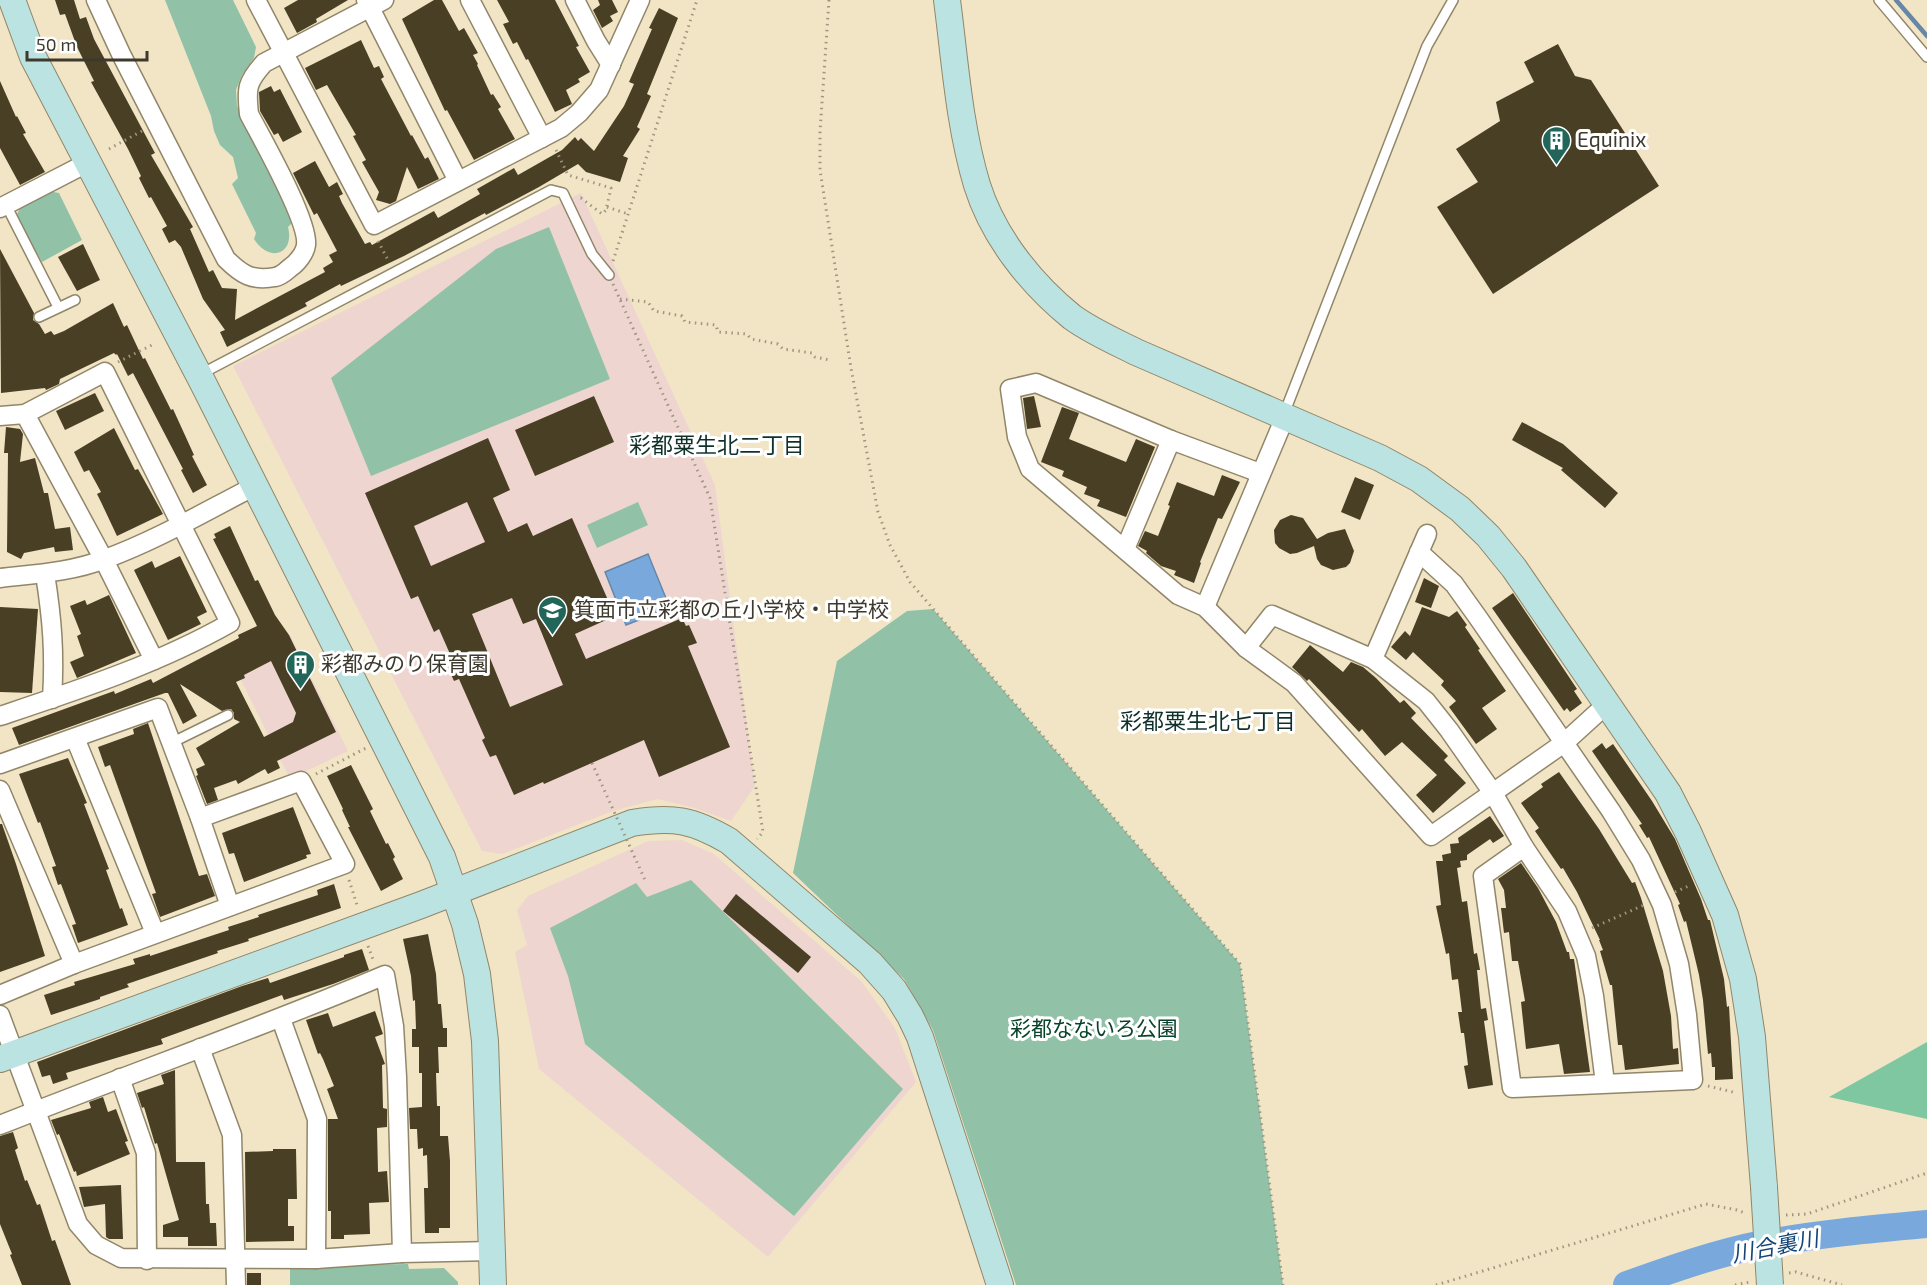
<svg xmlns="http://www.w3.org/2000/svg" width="1927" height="1285" viewBox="0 0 1927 1285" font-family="'Exo 2','Noto Sans JP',sans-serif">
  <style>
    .education { fill: #efd5cf }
    .green { fill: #91c2a7 }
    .forest { fill: #7fc7a1 }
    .water { fill: #79a8dc; stroke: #6787a8; stroke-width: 1.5 }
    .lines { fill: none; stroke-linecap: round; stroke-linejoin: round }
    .stream { stroke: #6787a8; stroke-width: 4.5 }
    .river { stroke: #79a8dc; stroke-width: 28 }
    .building { fill: #493f24; fill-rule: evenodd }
    .lane-casing { stroke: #928669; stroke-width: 12 }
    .street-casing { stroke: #928669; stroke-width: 21 }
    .secondary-casing { stroke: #928669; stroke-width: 28 }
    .path { stroke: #9f9680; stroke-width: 3; stroke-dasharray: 1.5 4.5; stroke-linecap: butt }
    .lane { stroke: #fff; stroke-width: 9 }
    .street { stroke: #fff; stroke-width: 18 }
    .secondary { stroke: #bbe3e1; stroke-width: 26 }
    .secondary-bridge-casing { stroke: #928669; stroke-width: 28; stroke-linecap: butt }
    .path-bridge { stroke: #9f9680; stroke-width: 3; stroke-dasharray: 1.5 4.5; stroke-linecap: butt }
    .secondary-bridge { stroke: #bbe3e1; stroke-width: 26 }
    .labels { text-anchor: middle; stroke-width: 6; stroke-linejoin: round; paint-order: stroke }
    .poi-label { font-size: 21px; fill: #3e392d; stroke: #fff; text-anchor: start }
    .park-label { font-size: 21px; fill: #07442b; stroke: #fff }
    .neighbourhood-label { font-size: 22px; fill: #10312a; stroke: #fff }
    .water-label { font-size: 22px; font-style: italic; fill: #134676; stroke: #fff }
  </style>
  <rect width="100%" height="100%" fill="#f1e5c6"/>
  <g class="education">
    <polygon points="581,193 715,485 755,786 731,821 694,808 658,799 613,811 502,854 482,851 233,366"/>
    <polygon points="290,635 348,751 290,779 233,664"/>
    <polygon points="682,840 714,854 861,981 895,1028 916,1082 768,1257 539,1069 515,952 527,945 517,910 528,896 648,841"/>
  </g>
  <g class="green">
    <path d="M165,0H233L256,47L254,58L242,75L236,90L237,106L295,220L288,227C295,255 269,263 254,239L256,233L232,184L238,178L233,157L220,145L214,131L211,116Z"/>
    <polygon points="48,191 59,193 82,240 42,262 16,216 20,208"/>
    <polygon points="549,227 610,379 371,476 331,378 496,249"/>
    <polygon points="638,502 648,525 597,548 587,525"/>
    <polygon points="933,609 1240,964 1283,1285 1016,1285 933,1030 904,979 793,873 837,661 907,611"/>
    <polygon points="691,880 903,1089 794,1216 585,1044 568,976 550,928 636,883 647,897"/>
    <polygon points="408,1264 409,1269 444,1268 458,1282 458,1285 290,1285 290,1266"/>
  </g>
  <polygon class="forest" points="1927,1042 1927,1119 1829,1097"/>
  <polygon class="water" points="648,554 670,608 626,625 605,572"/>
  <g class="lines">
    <polyline class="stream" points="1896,0 1927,36"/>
    <path class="river" d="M1627,1285C1672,1269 1717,1253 1763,1244C1817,1234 1872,1229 1927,1224"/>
  </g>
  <g class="building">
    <polygon points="55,0 74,0 80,19 86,17 94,39 155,153 151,155 193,227 190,229 209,272 213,270 222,288 237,289 235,320 325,272 323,268 333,262 329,255 337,251 317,213 314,215 293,173 315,161 329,187 337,182 343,194 339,196 342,203 365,244 370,242 372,245 434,211 438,218 480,194 477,189 514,168 518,175 562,150 575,137 578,141 581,138 594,151 624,106 634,84 629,82 652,29 649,28 659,8 678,18 647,94 651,96 637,127 640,129 623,156 628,158 620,182 586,172 578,164 539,187 486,215 485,213 404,256 341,286 340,284 305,303 307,306 227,347 220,332 225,330 203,299 181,247 175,240 169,243 162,229 167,226 151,197 149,198 139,178 141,176 128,149 91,82 94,81 77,47 65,14 60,15"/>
    <polygon points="298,0 348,0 316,19 317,22 297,33 284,8"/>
    <polygon points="434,0 442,0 459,31 464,28 478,53 473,55 478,64 477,65 491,95 493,94 501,107 498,109 515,139 474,160 447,110 445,111 402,19"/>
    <polygon points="497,0 555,0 579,46 576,47 590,72 578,79 580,82 566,90 572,104 555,112 528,59 526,60 517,42 513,44 503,24 509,22"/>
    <polygon points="598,0 612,0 618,12 610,16 613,21 602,28 593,10 600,5"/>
    <polygon points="361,40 374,68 379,66 384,77 381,79 411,136 412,135 425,159 428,157 439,179 418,189 407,167 396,201 390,204 376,200 379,192 362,162 366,160 353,136 356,135 327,85 316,90 305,68"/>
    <polygon points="1558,44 1575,76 1591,80 1659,186 1493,294 1437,207 1478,182 1456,149 1500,121 1496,102 1534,82 1524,62"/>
    <polygon points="0,81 16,117 17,116 26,133 23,134 45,172 20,185 0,148"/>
    <polygon points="271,86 274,92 280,89 302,132 283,142 278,133 274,135 260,111 259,92"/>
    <polygon points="83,244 100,280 77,291 58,257"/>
    <polygon points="0,249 34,313 33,320 39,324 45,334 51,331 54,335 64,331 113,303 124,327 127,325 143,359 145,358 171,410 173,409 194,455 192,456 207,485 193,493 181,470 183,469 133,373 128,376 117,354 116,355 114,353 60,379 59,384 46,390 45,388 1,393"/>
    <polygon points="95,393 104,411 65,430 56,411"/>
    <polygon points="594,396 614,442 535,476 515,430"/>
    <polygon points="1034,396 1041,427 1027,429 1023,398"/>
    <polygon points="1062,407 1079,413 1069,439 1126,462 1136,439 1155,447 1126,517 1097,506 1100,500 1084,494 1087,487 1062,476 1064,471 1041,462"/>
    <polygon points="1522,422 1563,444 1618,493 1605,508 1561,470 1563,468 1512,440"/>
    <polygon points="6,427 20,429 23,434 20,462 35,458 44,493 48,493 55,529 70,527 73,550 55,552 54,547 24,553 21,559 7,552 8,453 4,453"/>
    <polygon points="114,428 135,470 138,469 163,514 117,536 101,502 97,494 101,492 89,470 84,472 74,452"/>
    <path d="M488,438L510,490L493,498L508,532L527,523L533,536L572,518L615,616L575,634L586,659L682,618L686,626L689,625L697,643L688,646L730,747L659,777L644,740L544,784L543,782L514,795L496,755L490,757L482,740L485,738L459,679L454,681L443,657L450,654L439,629L434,632L418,596L411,599L365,493ZM467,502L485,542L431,566L414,526ZM512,598L523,624L536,619L563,685L510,707L472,614Z"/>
    <polygon points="1222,475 1240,482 1222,519 1218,518 1200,562 1201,563 1194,583 1174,575 1176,571 1161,566 1146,553 1147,551 1138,546 1145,531 1158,536 1170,506 1168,505 1177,482 1214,496"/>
    <polygon points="1355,477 1374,485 1360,520 1341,512"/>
    <polygon points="1291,515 1303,518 1317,539 1328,533 1345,529 1354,551 1350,563 1346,567 1333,570 1321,565 1317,559 1314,546 1297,553 1290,554 1279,548 1275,543 1274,530 1280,520"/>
    <path d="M230,526L255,581L258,580L275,615L289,635L336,732L277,761L280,768L268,774L265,769L238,784L236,780L214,788L218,800L207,804L196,776L198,775L196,769L205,765L196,748L240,722L234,719V713L231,709L222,711L180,684L197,716L183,724L168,693H165L19,745L12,728L114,691L115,694L151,679L153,683L239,638L238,635L257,626L213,539L216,538L214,534ZM271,661L296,713L293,722L264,737L236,682L245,678L244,675Z"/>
    <polygon points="180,556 207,612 197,617 201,624 168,640 134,570 152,561 155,568"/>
    <polygon points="1424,578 1439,586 1431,608 1415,602"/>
    <polygon points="1513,593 1577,689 1574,691 1582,703 1570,712 1567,708 1564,711 1492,608"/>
    <polygon points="109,595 136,653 77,678 70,662 84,656 77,636 81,634 70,606 85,600 87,605"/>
    <polygon points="0,607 38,609 32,693 0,692"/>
    <polygon points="1422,607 1449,617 1457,611 1467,625 1465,627 1480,649 1478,650 1506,691 1482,708 1497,729 1476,744 1449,707 1456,701 1441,685 1444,681 1413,652 1406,660 1391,647 1405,631 1410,636"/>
    <polygon points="1310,645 1343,672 1351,662 1363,667 1376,678 1400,703 1404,700 1416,713 1411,718 1448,756 1444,760 1466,783 1433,813 1416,795 1437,775 1402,742 1385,756 1362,729 1359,732 1309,679 1307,681 1292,667"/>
    <polygon points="148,723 199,876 207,874 215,896 160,917 152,894 156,893 110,765 105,767 98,747 134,734 133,729"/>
    <polygon points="1602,743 1606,749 1613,744 1652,801 1675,839 1701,899 1708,920 1710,920 1724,979 1727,1007 1729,1006 1733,1079 1715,1080 1715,1067 1712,1067 1711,1053 1708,1054 1703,1000 1699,975 1686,921 1684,922 1678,905 1680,904 1649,837 1647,838 1639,825 1642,824 1592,751"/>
    <polygon points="68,758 87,803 84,804 109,869 106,870 120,909 122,908 128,925 78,943 72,925 76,924 61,884 58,885 52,867 56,866 40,822 38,823 19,774"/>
    <polygon points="351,765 373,809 370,811 386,844 388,843 395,857 393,859 403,879 381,891 348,827 350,827 342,810 343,809 327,776"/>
    <polygon points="1559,772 1599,829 1632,883 1635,882 1641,898 1663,971 1671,1016 1673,1049 1678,1048 1679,1064 1625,1070 1622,1045 1618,1045 1612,985 1610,985 1600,951 1603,950 1599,940 1600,940 1577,892 1563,868 1561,869 1535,831 1539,828 1521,803 1543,787 1541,784"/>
    <polygon points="293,807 311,854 306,855 307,858 244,882 234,853 229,854 222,833"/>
    <polygon points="1490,816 1504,836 1493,843 1490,839 1467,855 1467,860 1460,861 1461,867 1457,868 1462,902 1467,901 1474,954 1477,953 1480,970 1477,970 1481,1009 1486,1008 1488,1020 1484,1021 1493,1085 1468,1089 1464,1066 1468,1065 1464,1033 1461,1033 1458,1012 1462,1012 1458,979 1452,980 1449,953 1446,954 1436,906 1441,905 1436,861 1443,861 1442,855 1451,853 1450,844 1459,843 1458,838"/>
    <polygon points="0,824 2,824 16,864 45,956 0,972"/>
    <polygon points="1521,863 1538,888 1556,922 1567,952 1569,952 1570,959 1574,959 1590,1072 1564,1074 1559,1044 1526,1049 1521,1002 1525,1001 1518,961 1512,961 1509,932 1504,933 1501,908 1506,908 1504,890 1498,879"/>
    <polygon points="334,884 341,908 248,939 249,941 217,951 218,953 127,984 129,987 100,997 100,999 51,1015 44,995 75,985 74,982 135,964 133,959 150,954 150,956 229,930 228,927 259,917 258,915 318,895 317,890"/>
    <polygon points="736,894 811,957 798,973 723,911"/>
    <polygon points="428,934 436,974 438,1004 441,1004 443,1028 447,1028 447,1047 438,1047 439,1073 436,1073 437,1106 440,1106 440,1136 448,1136 450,1161 450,1228 439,1228 439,1233 425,1233 424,1188 428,1188 427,1155 423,1156 423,1148 418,1149 417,1129 410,1129 409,1108 422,1107 422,1073 419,1073 419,1047 412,1047 412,1029 416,1029 415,1000 413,1001 411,976 403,939"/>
    <polygon points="362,949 369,970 333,984 284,1000 282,995 161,1039 163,1044 66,1073 68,1079 53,1084 50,1075 42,1077 37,1062 242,986 268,978 270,983 344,957 344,955"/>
    <polygon points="375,1011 383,1034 375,1037 385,1064 382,1065 383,1108 387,1109 387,1127 377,1128 378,1172 387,1171 389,1202 369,1203 370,1234 344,1235 344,1239 331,1239 331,1211 328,1211 328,1119 338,1119 327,1089 334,1086 323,1059 320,1053 318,1054 306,1020 328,1013 333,1027"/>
    <polygon points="175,1070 176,1162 205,1162 206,1204 209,1204 210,1223 216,1223 217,1246 188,1246 188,1237 163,1237 163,1225 179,1220 157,1143 155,1144 144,1107 142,1108 137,1093 164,1084 161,1075"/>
    <polygon points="103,1097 108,1112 116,1109 128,1141 125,1142 130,1154 77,1176 76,1171 74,1172 59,1134 57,1135 51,1120 91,1108 89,1102"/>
    <polygon points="13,1132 18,1148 15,1150 25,1181 27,1180 37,1205 40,1204 52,1241 55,1240 71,1285 22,1285 10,1255 12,1254 0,1224 0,1136"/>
    <polygon points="273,1149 296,1149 297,1199 288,1199 288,1226 294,1226 294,1241 246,1242 245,1152 273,1151"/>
    <polygon points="121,1185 123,1239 109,1239 106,1237 105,1204 84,1207 79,1187"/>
    <rect x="247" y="1273" width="14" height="12"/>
  </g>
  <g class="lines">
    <defs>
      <g id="lane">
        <polyline points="1879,0 1927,57"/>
        <polyline points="6,205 58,307"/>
        <polyline points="39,317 75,300"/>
        <polyline points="199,375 551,190 563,193 592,254 609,275"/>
        <polyline points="1284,414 1427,46 1453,0"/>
        <polyline points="171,743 228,715"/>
      </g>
      <g id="street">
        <path d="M96,0L121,54L226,259C242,275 252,281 275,277C282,276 286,271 291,267C297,263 305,253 306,245C309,221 262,139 249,114C246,88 247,82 264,63L384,0"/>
        <polyline points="256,0 374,225 561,128 579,113 599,90 640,0"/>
        <polyline points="366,0 458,181"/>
        <polyline points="470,0 542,138"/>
        <polyline points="575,0 596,41 611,65"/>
        <polyline points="0,208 87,163"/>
        <polyline points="25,414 104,560 154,660"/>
        <path d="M0,416L25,414L105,372L230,623C158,664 78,690 0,716"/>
        <polyline points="1260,473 1171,440 1036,383 1010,389 1017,437 1030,469 1178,595 1205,607 1246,648 1294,683 1431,836 1564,743 1597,713 1609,706"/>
        <polyline points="1125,549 1171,440"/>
        <polyline points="1419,552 1454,584 1479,619 1611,811 1641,860 1662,905 1679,964 1687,1015 1693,1080 1512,1088 1483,876 1524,847"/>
        <path d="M45,574C52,618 55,653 52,699"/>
        <path d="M0,578C35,574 72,572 105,559C157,540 206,511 255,486"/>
        <polyline points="1205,607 1280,429 1283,417"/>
        <polyline points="1246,648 1272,615 1373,659 1426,701 1449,730 1493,793 1524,847 1567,911 1586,956 1594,996 1605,1083"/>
        <polyline points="1373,659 1427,534"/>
        <polyline points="75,738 155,933"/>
        <polyline points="0,764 158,708 200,818 230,906"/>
        <polyline points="0,790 74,964"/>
        <polyline points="0,995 74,964 345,864 301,781 200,818"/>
        <polyline points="0,1015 78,1224 96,1245 121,1258 316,1259 402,1253 492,1251"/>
        <polyline points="281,1019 317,1119 316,1259"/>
        <polyline points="200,1048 232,1135 236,1285"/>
        <polyline points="120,1078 146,1153 147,1260"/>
        <path d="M0,1125C128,1074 258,1029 385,975L394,1026L397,1077L402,1253"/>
      </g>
      <g id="secondary">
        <polyline points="12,0 33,57 203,383 442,857 465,924 477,974 485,1041 493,1285"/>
        <path d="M947,0C955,61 959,125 977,185C993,236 1030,283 1072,317C1091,331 1114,341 1136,352L1380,458L1419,479L1460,509L1488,536L1514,568L1668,793L1688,832L1725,915L1743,979L1752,1037L1764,1187"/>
        <path d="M0,1059L421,905L632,823C673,816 693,820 729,841L870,963L894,990L910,1016L920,1037L1000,1285"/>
      </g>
    </defs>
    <use href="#lane" class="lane-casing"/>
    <use href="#street" class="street-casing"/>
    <use href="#secondary" class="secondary-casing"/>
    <g class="path">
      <polyline points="829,0 820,132 820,170 851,368 878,512 890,545 910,582 1240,964 1283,1285"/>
      <polyline points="109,149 142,131"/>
      <polyline points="556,150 568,175 611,188 606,210 602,214 581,198 578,199"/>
      <polyline points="607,207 628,214"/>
      <polyline points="378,241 389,262"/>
      <polyline points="613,261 697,0"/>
      <polyline points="613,284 710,498 763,832 757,839"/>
      <polyline points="620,299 648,302 654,311 682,316 685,322 716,325 718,332 747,334 751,339 778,344 783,349 812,353 815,357 830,360"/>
      <polyline points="118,362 154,344"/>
      <polyline points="316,774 366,748"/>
      <polyline points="349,880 358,908"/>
      <polyline points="1675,892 1691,885"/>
      <polyline points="1592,928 1644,905"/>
      <polyline points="368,946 374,962"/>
      <polyline points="1708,1086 1737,1093"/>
      <polyline points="1786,1215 1807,1214 1927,1173"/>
      <polyline points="1789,1273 1796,1272 1842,1285"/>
      <polyline points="1436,1285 1706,1204 1737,1210 1745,1213"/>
      <polyline points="1735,1285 1750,1282"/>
    </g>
    <use href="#lane" class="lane"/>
    <use href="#street" class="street"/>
    <use href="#secondary" class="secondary"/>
    <defs>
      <polyline id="secondary-bridge" points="1764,1187 1770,1285"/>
    </defs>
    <use href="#secondary-bridge" class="secondary-bridge-casing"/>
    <polyline class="path-bridge" points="592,763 645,880"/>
    <use href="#secondary-bridge" class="secondary-bridge"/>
  </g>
  <defs>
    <symbol id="building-pin" viewBox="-11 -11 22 30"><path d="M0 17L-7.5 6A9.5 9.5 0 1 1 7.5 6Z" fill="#216659" stroke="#fff"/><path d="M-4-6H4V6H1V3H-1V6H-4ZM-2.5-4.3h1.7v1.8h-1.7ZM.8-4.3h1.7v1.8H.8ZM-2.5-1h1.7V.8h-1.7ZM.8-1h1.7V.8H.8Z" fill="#fff"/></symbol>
    <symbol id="school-pin" viewBox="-11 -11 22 30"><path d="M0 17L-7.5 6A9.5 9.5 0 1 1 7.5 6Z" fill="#216659" stroke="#fff"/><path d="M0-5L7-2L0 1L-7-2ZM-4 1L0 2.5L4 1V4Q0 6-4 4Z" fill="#fff"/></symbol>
  </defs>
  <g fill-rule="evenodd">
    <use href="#building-pin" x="1540" y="124" width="33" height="45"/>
    <use href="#school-pin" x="536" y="594" width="33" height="45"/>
    <use href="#building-pin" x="284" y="648" width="33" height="45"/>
  </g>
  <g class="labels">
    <g class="poi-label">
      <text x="1577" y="147">Equinix</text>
      <text x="574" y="617">箕面市立彩都の丘小学校・中学校</text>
      <text x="321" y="671">彩都みのり保育園</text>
    </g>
    <g class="park-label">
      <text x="1094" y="1036">彩都なないろ公園</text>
    </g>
    <g class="neighbourhood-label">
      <text x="717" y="453">彩都粟生北二丁目</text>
      <text x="1208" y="729">彩都粟生北七丁目</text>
    </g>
    <g class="water-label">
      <text transform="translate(1775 1246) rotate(-11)" y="8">川合裏川</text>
    </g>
  </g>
  <path d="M27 51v9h120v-9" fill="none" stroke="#3e392d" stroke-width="3"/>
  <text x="36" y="51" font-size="18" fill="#3e392d" stroke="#ffffff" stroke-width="4.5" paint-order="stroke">50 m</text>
</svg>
